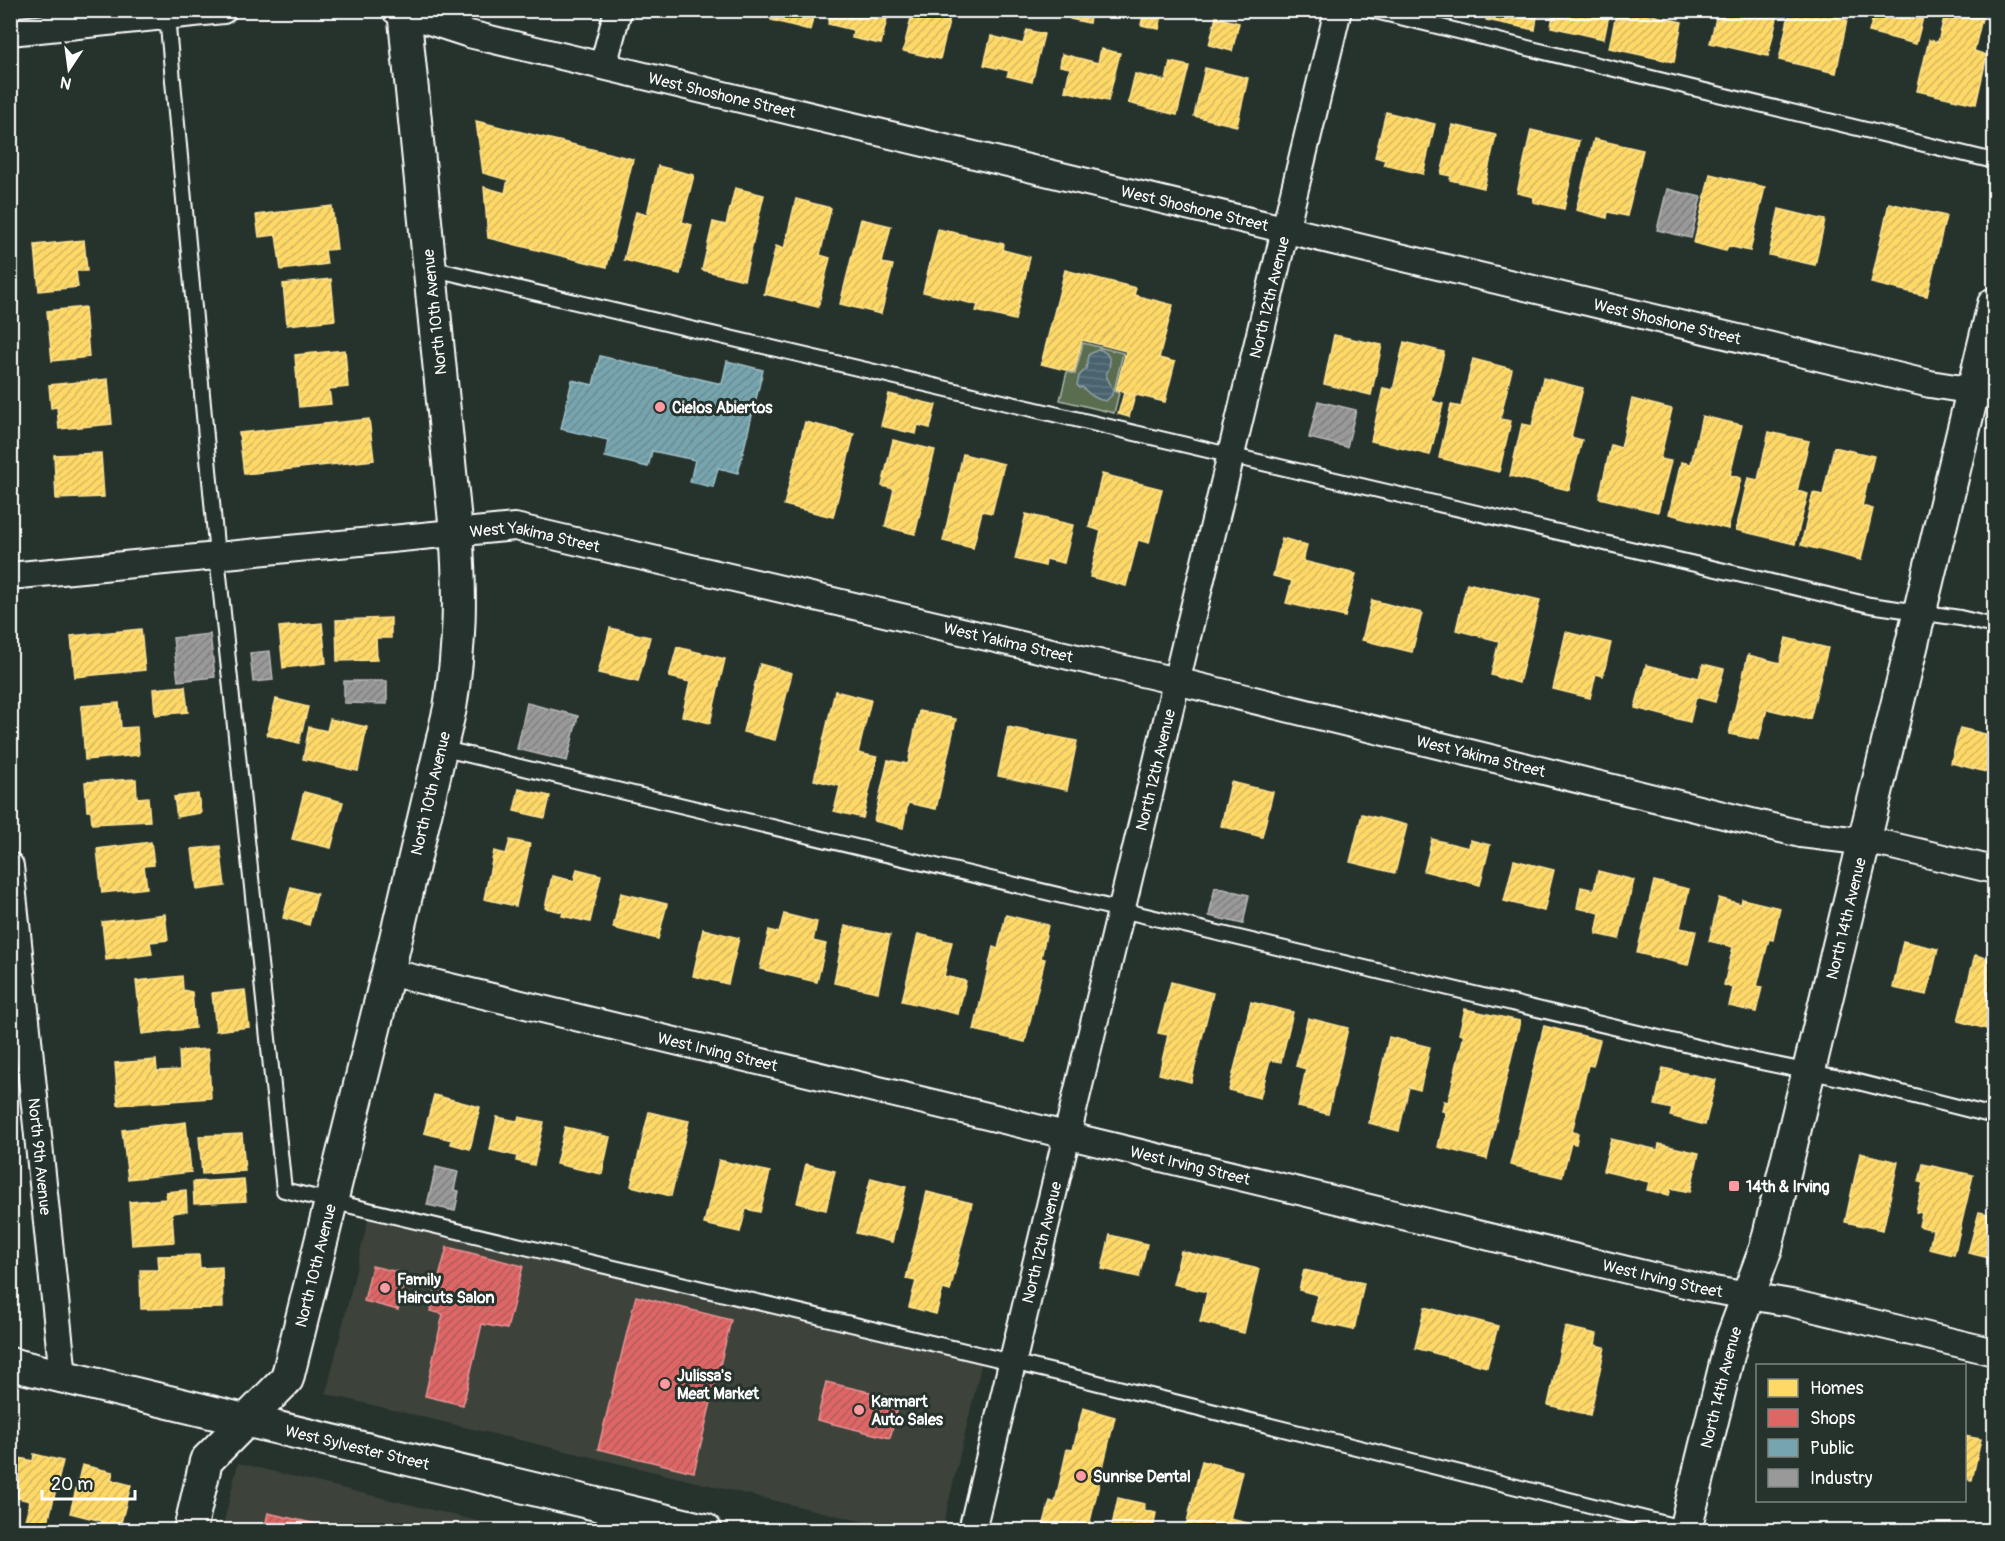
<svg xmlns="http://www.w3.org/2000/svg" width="2005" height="1541" viewBox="0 0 2005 1541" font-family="Pangolin,sans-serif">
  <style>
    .built { fill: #3c433a }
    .pitch { fill: #5a6d50; stroke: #acb6a8; stroke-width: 1.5 }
    .water { fill: url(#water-rules); stroke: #92a1a8; stroke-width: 1.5 }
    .homes { fill: url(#homes-hatch); stroke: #ffe494; stroke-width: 1.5 }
    .shops { fill: url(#shops-hatch); stroke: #e99494; stroke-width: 1.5 }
    .public { fill: url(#public-hatch); stroke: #9fc0c7; stroke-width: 1.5 }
    .industry { fill: url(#industry-hatch); stroke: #b8b8b8; stroke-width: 1.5 }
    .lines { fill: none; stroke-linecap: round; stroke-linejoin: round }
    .service-casing { stroke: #fff; stroke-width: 18 }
    .minor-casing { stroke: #fff; stroke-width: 30 }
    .tertiary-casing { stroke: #fff; stroke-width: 36 }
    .service { stroke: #26332d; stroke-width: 14 }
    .minor { stroke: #26332d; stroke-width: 26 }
    .tertiary { stroke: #26332d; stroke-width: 32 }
    .poi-dot { fill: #ff9aa2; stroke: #26332d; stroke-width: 2 }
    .labels { text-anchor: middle; stroke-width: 6; stroke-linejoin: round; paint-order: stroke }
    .street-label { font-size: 16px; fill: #fff; stroke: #26332d }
    .poi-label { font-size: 16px; font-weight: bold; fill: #fff; stroke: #26332d; text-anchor: start }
  </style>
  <defs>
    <pattern id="water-rules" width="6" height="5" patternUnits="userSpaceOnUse" patternTransform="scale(1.5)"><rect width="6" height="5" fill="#4a636e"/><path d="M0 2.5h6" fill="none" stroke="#657a84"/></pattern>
    <pattern id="homes-hatch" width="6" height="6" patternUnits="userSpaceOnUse" patternTransform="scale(1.5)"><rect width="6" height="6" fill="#ffd966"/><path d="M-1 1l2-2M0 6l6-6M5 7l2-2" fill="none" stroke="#d2b660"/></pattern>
    <pattern id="shops-hatch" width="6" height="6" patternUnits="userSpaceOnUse" patternTransform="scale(1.5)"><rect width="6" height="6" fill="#e06666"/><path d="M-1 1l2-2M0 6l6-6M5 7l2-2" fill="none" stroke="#ac5d5d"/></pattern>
    <pattern id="public-hatch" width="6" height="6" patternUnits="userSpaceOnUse" patternTransform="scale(1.5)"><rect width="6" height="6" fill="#76a5af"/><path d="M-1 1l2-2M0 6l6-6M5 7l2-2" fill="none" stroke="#698a91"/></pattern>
    <pattern id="industry-hatch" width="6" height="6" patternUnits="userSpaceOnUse" patternTransform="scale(1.5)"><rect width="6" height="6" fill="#999"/><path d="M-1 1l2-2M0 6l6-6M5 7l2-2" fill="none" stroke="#7e7e7e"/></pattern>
  </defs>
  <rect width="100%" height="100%" fill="#26332d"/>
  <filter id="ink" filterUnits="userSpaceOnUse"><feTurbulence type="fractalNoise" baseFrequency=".0167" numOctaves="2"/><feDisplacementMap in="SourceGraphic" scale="12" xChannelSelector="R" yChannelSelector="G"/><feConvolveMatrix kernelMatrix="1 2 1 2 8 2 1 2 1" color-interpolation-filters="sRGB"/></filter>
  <g filter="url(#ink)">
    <g class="built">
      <polygon points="371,1208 984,1353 942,1530 898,1530 326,1394"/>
      <polygon points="238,1463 515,1530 222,1530"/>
    </g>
    <polygon class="pitch" points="1083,343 1123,353 1114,391 1119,393 1114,413 1060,400 1067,372 1075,374"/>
    <path class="water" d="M1099,349C1112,354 1112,364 1106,375L1113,390L1112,395L1106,401C1096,400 1089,394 1082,387L1080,388L1077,385L1079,376L1086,369L1088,355Z"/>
    <g class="homes">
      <polygon points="773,10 815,10 810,30 771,20"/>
      <polygon points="831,10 889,10 881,44 852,38 853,30 828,24"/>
      <polygon points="913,10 962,10 960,15 951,13 940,59 903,51"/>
      <polygon points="1072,10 1091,10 1089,23 1070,19"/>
      <polygon points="1144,10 1163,10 1159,29 1141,25"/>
      <polygon points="1488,10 1538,10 1535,30 1486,20"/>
      <polygon points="1554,10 1610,10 1604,39 1551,27"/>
      <polygon points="1617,10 1630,10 1682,22 1674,62 1609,48"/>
      <polygon points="1718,10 1779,10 1768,56 1710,43"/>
      <polygon points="1790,10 1840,10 1838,18 1847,20 1836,73 1779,60"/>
      <polygon points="1875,10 1925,10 1916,44 1869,32"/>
      <polygon points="1946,10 1984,10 1974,51 1987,55 1976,104 1917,91 1929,40 1938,42"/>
      <polygon points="1216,17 1239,23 1232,51 1209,45"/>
      <polygon points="1027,30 1044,34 1032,82 1007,76 1009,71 984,65 991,36 1023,44"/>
      <polygon points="1101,49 1120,53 1108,101 1065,91 1070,68 1060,66 1062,54 1098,63"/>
      <polygon points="1170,62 1189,66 1177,115 1128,103 1135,74 1166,81"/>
      <polygon points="1205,68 1248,78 1237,126 1194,116"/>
      <polygon points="1386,112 1435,124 1423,174 1384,165 1385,160 1375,157"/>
      <polygon points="476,121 633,159 607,267 488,238 484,187 505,193 508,180 483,173"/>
      <polygon points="1453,125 1496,135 1484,188 1450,180 1451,176 1441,174"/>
      <polygon points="1531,130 1579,141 1564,209 1533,202 1534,197 1517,193"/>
      <polygon points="1594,139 1643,150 1627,216 1608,212 1607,218 1576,210"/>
      <polygon points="658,166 694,175 682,222 692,225 680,274 624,260 636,212 647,215"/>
      <polygon points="1710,174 1765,187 1750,251 1728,246 1726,251 1694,243"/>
      <polygon points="735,188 764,195 744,280 702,270 713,222 726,225"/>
      <polygon points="796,199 831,208 820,255 830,258 818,307 764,294 776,246 784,249"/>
      <polygon points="1889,203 1946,216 1927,296 1871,283"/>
      <polygon points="332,206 337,249 325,250 327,264 281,270 276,235 259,237 256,215"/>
      <polygon points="1779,209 1825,220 1815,265 1769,255"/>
      <polygon points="861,219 891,226 882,263 893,265 881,314 840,304"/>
      <polygon points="938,229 1004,244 1003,250 1030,257 1015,320 976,311 978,305 923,292"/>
      <polygon points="84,240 87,271 76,271 78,287 39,291 35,245"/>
      <polygon points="1065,270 1136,288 1134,295 1173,305 1159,358 1175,362 1165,402 1116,390 1126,351 1082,340 1074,372 1041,364"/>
      <polygon points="331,279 335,320 287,325 283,284"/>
      <polygon points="85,307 89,357 52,361 47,311"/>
      <polygon points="1334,335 1382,345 1371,395 1324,384"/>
      <polygon points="1404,342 1444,352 1432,401 1443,404 1430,455 1371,441 1383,388 1393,390"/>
      <polygon points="345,350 348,387 329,389 331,404 299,407 295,355"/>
      <polygon points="1473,359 1512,369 1500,419 1511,421 1499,472 1439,458 1451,405 1461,407"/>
      <polygon points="1543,378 1583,388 1571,437 1582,440 1569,490 1510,476 1522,424 1532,426"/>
      <polygon points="108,379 112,424 59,429 57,407 51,408 49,385"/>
      <polygon points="1124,393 1135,396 1129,417 1118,414"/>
      <polygon points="889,394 936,405 930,428 918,425 916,434 881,426"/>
      <polygon points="1632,399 1672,409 1660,459 1671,461 1658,512 1599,498 1611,445 1621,448"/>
      <polygon points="1702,416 1742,425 1730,475 1741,478 1728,529 1669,514 1681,462 1691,464"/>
      <polygon points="369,419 374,460 244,474 239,433"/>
      <polygon points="805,422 854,434 833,517 784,505"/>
      <polygon points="1769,432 1809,441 1797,491 1808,494 1795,544 1736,530 1748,478 1758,480"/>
      <polygon points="893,440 935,450 915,534 885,527 894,489 882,486"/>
      <polygon points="1834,447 1874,456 1862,506 1873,509 1861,560 1801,545 1813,493 1823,495"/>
      <polygon points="101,453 104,497 56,499 54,455"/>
      <polygon points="963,454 1004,464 992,513 982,511 973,548 943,541"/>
      <polygon points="1102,474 1162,489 1149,543 1138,540 1126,586 1090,577 1101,531 1089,527"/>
      <polygon points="1026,514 1073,525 1064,563 1046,559 1045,566 1015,559"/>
      <polygon points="1282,538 1307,545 1303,561 1356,574 1345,617 1286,603 1292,581 1273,576"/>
      <polygon points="1467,583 1540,600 1519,683 1491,675 1499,641 1456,630"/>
      <polygon points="1372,600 1422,613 1412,652 1362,640"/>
      <polygon points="391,618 391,638 376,638 377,660 337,661 336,620"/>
      <polygon points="322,623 326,663 283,668 279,627"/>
      <polygon points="610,628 650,637 638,682 598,673"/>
      <polygon points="141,629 145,670 75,677 71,636"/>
      <polygon points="1566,632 1611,643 1603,676 1596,674 1590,698 1553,689"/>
      <polygon points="1786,638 1828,648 1810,719 1767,709 1759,740 1729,734 1748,655 1780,663"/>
      <polygon points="677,647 725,659 710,723 682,716 690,682 669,677"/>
      <polygon points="760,664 792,673 775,740 743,732"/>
      <polygon points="1703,664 1724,669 1715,702 1696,697 1690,722 1635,708 1646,665 1699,678"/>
      <polygon points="185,686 188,712 155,715 153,689"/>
      <polygon points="835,691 871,700 858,753 877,757 863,818 834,811 840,786 814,780"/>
      <polygon points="276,699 308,707 299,743 267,735"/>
      <polygon points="119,703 121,728 137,727 139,755 85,760 81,706"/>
      <polygon points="919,711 956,719 936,809 908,803 903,828 874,821 888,760 908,764"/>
      <polygon points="330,719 367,727 358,771 303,759 309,727 327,731"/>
      <polygon points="1008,727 1077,741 1067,790 998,776"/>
      <polygon points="1960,728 1994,736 1994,774 1951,763"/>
      <polygon points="136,779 137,798 148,797 150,821 92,824 91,811 87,811 85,782"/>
      <polygon points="1231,782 1273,792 1262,837 1221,826"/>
      <polygon points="519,789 550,796 545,818 514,811"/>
      <polygon points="304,792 343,802 331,848 292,839"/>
      <polygon points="198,794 201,813 177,817 174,797"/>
      <polygon points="1362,814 1407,825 1395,873 1350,862"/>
      <polygon points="1432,839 1469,848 1470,840 1490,845 1480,885 1424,871"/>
      <polygon points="510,840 530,844 516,906 484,899 494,851 506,854"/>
      <polygon points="151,842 154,865 144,866 147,888 102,893 97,849"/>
      <polygon points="220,846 225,886 197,890 192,849"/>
      <polygon points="1514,860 1554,870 1544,911 1504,901"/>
      <polygon points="577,869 601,875 590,922 562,916 563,912 545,908 552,876 574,881"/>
      <polygon points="1598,871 1634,880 1619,939 1596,934 1600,913 1577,908 1581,887 1594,890"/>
      <polygon points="1654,881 1689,889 1680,928 1696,931 1688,965 1637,953"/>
      <polygon points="291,887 317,894 309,925 283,918"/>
      <polygon points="621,893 667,904 658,939 613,928"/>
      <polygon points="1719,898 1741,904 1742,899 1780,908 1773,940 1769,939 1757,986 1762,987 1756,1012 1729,1006 1733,988 1724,985 1733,947 1709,941"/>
      <polygon points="165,914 168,940 150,942 152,954 106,960 102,922"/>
      <polygon points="784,914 817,922 813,941 826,944 817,982 760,969 769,930 779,933"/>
      <polygon points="1006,915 1048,925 1041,958 1045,959 1025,1042 974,1030 993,947 998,949"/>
      <polygon points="845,926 890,935 878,992 834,983"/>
      <polygon points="703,929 739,938 728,984 693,976"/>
      <polygon points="918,934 952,942 944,976 966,981 958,1014 902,1001"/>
      <polygon points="1903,941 1938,949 1927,995 1893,988"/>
      <polygon points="1975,955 1994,960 1994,1031 1958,1021"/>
      <polygon points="182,976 183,990 192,992 195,1028 142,1034 136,981"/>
      <polygon points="1171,982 1213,993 1191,1082 1159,1074 1168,1035 1158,1033"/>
      <polygon points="245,990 249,1027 216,1031 212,993"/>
      <polygon points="1251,1002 1293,1012 1281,1062 1270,1060 1260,1098 1229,1090"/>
      <polygon points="1465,1009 1520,1021 1487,1159 1438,1147 1446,1112 1442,1111 1444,1101 1448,1102 1464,1035 1459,1034"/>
      <polygon points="1308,1018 1348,1028 1328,1114 1298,1107 1306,1069 1296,1066"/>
      <polygon points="1544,1026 1600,1040 1593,1066 1588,1065 1572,1132 1578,1133 1576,1144 1571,1143 1562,1177 1510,1165"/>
      <polygon points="1389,1037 1430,1047 1420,1090 1409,1087 1399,1131 1369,1123"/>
      <polygon points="208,1049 211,1098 118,1105 115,1063 156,1060 157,1071 180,1070 179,1051"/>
      <polygon points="1663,1068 1716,1080 1705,1125 1670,1116 1672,1109 1655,1105"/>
      <polygon points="434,1095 480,1107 470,1149 451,1144 452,1140 424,1133"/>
      <polygon points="649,1112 689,1121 671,1196 631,1186"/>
      <polygon points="497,1117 517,1121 519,1117 544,1122 534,1165 516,1161 517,1156 490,1150"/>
      <polygon points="186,1122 191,1172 128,1179 122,1130"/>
      <polygon points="565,1127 610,1137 602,1174 556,1164"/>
      <polygon points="242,1134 245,1171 202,1174 199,1136"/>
      <polygon points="1611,1139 1658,1150 1659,1144 1699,1153 1690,1192 1671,1188 1669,1195 1647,1190 1649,1182 1603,1171"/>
      <polygon points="1860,1153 1898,1162 1883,1230 1845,1222"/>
      <polygon points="719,1160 770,1172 760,1212 746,1209 740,1232 704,1224"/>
      <polygon points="806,1164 835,1171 826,1210 797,1203"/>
      <polygon points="1923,1164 1973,1175 1954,1255 1929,1249 1933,1230 1919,1226 1922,1213 1916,1212 1923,1183 1919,1182"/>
      <polygon points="871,1178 906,1187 892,1242 856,1233"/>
      <polygon points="244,1179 246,1201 194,1204 193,1182"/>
      <polygon points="186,1190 187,1211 172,1213 174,1242 132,1245 129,1202 166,1199 166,1192"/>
      <polygon points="927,1192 972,1203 950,1291 943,1289 936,1314 909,1307 916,1281 906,1279"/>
      <polygon points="1979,1212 1994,1215 1994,1259 1968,1253"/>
      <polygon points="1110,1235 1147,1244 1139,1277 1102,1269"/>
      <polygon points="1181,1251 1259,1269 1244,1333 1200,1322 1207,1292 1173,1284"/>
      <polygon points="199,1255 200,1268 222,1267 223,1308 141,1309 140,1270 159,1270 158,1256"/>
      <polygon points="1304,1270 1364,1283 1354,1330 1312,1321 1318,1295 1299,1290"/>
      <polygon points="1425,1307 1498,1326 1487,1367 1415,1348"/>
      <polygon points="1565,1327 1597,1334 1595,1345 1605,1347 1590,1415 1548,1405"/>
      <polygon points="1083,1408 1115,1417 1088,1530 1059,1530 1043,1527 1050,1501 1055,1503 1067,1449 1073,1450"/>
      <polygon points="1964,1436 1981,1439 1972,1480 1964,1479"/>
      <polygon points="34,1454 63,1461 46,1530 24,1524 30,1501 10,1496 10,1456 33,1461"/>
      <polygon points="1202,1461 1242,1471 1230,1519 1279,1530 1185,1530"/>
      <polygon points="82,1465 113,1472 111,1480 131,1485 119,1530 99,1530 102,1521 70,1513"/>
      <polygon points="1118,1498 1145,1504 1144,1510 1156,1513 1153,1530 1111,1530"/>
    </g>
    <g class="shops">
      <polygon points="447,1247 523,1266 507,1329 482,1324 463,1405 425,1396 443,1314 430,1311"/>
      <polygon points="372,1266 407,1274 398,1310 364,1301"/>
      <polygon points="636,1296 731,1320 694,1472 598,1449"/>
      <polygon points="826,1382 900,1399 890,1438 817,1420"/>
      <polygon points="268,1513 325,1526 342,1530 264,1530"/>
    </g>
    <polygon class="public" points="600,356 722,384 727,361 763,370 738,473 718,468 713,487 690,482 695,460 652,451 648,467 605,457 608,440 561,429 572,380 593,385"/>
    <g class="industry">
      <polygon points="1667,189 1701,197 1691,238 1657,230"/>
      <polygon points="1318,401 1356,410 1347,447 1309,438"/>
      <polygon points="210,634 215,677 178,681 173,638"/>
      <polygon points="270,651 273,680 253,682 250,653"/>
      <polygon points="344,681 387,681 387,704 344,703"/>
      <polygon points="527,703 578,716 567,761 517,749"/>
      <polygon points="1215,887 1249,895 1243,924 1209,916"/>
      <polygon points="436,1167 458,1172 454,1190 459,1191 455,1211 427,1205"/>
    </g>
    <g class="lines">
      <defs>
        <g id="service">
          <polyline points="1371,10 1994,161"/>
          <polyline points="167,16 217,556 284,1190 1058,1373 1686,1529"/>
          <polyline points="430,268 1870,605 1960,618 1994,626"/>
          <polyline points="440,748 1756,1061 1850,1080 1994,1116"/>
        </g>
        <g id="minor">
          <path id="s1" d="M395,10L469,34L1930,384L1994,394"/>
          <polyline points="10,32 223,10"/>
          <polyline points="603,66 618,10"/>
          <path id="s2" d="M10,576L515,527L1176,681L1801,834L1884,844L1994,870"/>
          <path id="s3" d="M10,866L63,1376"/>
          <path id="s4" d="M388,972L1702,1288L1791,1303L1994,1352"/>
          <path id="s5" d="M972,1530L1338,10"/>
        </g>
        <g id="tertiary">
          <path id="s6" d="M10,1364L705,1530"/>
          <path id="s7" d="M190,1530L206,1461L287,1379L388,972L450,708C460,646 461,594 456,532L404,10"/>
          <path id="s8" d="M1685,1530L1732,1339L1766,1248L1994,304"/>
        </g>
      </defs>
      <use href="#service" class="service-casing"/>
      <use href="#minor" class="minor-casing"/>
      <use href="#tertiary" class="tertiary-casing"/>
      <use href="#service" class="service"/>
      <use href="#minor" class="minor"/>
      <use href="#tertiary" class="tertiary"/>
    </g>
  </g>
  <g class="poi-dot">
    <circle cx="660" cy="407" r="6"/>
    <rect x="1728" y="1180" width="12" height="12" rx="3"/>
    <circle cx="385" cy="1288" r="6"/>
    <circle cx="665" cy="1384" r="6"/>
    <circle cx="859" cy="1410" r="6"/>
    <circle cx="1081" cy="1476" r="6"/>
  </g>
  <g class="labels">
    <g class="street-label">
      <text dy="6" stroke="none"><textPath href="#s1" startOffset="338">West Shoshone Street</textPath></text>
      <text dy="6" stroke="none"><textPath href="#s1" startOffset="824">West Shoshone Street</textPath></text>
      <text dy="6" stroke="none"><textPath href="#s5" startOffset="1268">North 12th Avenue</textPath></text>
      <text transform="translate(434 312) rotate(-96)" y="6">North 10th Avenue</text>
      <text dy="6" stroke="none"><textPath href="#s1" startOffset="1310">West Shoshone Street</textPath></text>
      <text dy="6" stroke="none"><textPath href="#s2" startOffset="528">West Yakima Street</textPath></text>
      <text dy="6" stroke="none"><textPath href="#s2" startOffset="1014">West Yakima Street</textPath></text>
      <text dy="6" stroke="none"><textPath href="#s2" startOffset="1500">West Yakima Street</textPath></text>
      <text dy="6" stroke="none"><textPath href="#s5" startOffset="782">North 12th Avenue</textPath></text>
      <text dy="6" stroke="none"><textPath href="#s7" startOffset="789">North 10th Avenue</textPath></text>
      <text dy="6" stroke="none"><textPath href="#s8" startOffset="633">North 14th Avenue</textPath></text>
      <text dy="6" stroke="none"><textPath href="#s4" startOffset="339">West Irving Street</textPath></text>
      <text dy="6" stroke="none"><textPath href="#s3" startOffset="292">North 9th Avenue</textPath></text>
      <text dy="6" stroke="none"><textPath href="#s4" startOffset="825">West Irving Street</textPath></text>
      <text dy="6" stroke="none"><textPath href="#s5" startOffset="296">North 12th Avenue</textPath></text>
      <text dy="6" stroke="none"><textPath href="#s7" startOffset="303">North 10th Avenue</textPath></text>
      <text dy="6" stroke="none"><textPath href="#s4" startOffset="1311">West Irving Street</textPath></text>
      <text dy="6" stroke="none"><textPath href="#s8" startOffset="147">North 14th Avenue</textPath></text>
      <text dy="6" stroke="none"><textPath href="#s6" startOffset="357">West Sylvester Street</textPath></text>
    </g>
    <g class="poi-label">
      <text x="672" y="413">Cielos Abiertos</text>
      <text x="1746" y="1192">14th &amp; Irving</text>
      <text x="397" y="1285">Family<tspan x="397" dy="18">Haircuts Salon</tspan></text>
      <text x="677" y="1381">Julissa's<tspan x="677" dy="18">Meat Market</tspan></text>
      <text x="871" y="1407">Karmart<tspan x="871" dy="18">Auto Sales</tspan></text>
      <text x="1093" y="1482">Sunrise Dental</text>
    </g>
  </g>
  <rect width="2005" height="1541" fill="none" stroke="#26332d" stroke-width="36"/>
  <rect x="18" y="18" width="1969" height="1505" fill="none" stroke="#fff" stroke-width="2" filter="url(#ink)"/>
  <rect x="1756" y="1364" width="210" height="138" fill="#26332d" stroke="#7d8581" stroke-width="1.5"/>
  <rect x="1768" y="1379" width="30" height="18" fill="#ffd966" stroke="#7d8581" stroke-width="1.5"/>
  <text x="1810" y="1394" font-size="18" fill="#ffffff">Homes</text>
  <rect x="1768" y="1409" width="30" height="18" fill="#e06666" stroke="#7d8581" stroke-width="1.5"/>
  <text x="1810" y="1424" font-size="18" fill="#ffffff">Shops</text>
  <rect x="1768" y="1439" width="30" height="18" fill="#76a5af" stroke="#7d8581" stroke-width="1.5"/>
  <text x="1810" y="1454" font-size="18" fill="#ffffff">Public</text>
  <rect x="1768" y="1469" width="30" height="18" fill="#999999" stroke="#7d8581" stroke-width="1.5"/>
  <text x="1810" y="1484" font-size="18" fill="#ffffff">Industry</text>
  <g transform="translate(69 69) rotate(193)" stroke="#26332d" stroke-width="4.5" paint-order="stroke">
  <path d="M0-4.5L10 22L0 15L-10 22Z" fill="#ffffff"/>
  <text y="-9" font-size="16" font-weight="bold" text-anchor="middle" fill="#ffffff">N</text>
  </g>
  <path d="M42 1490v9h93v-9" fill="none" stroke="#ffffff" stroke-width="3"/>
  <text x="51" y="1490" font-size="18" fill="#ffffff" stroke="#26332d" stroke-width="4.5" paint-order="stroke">20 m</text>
</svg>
